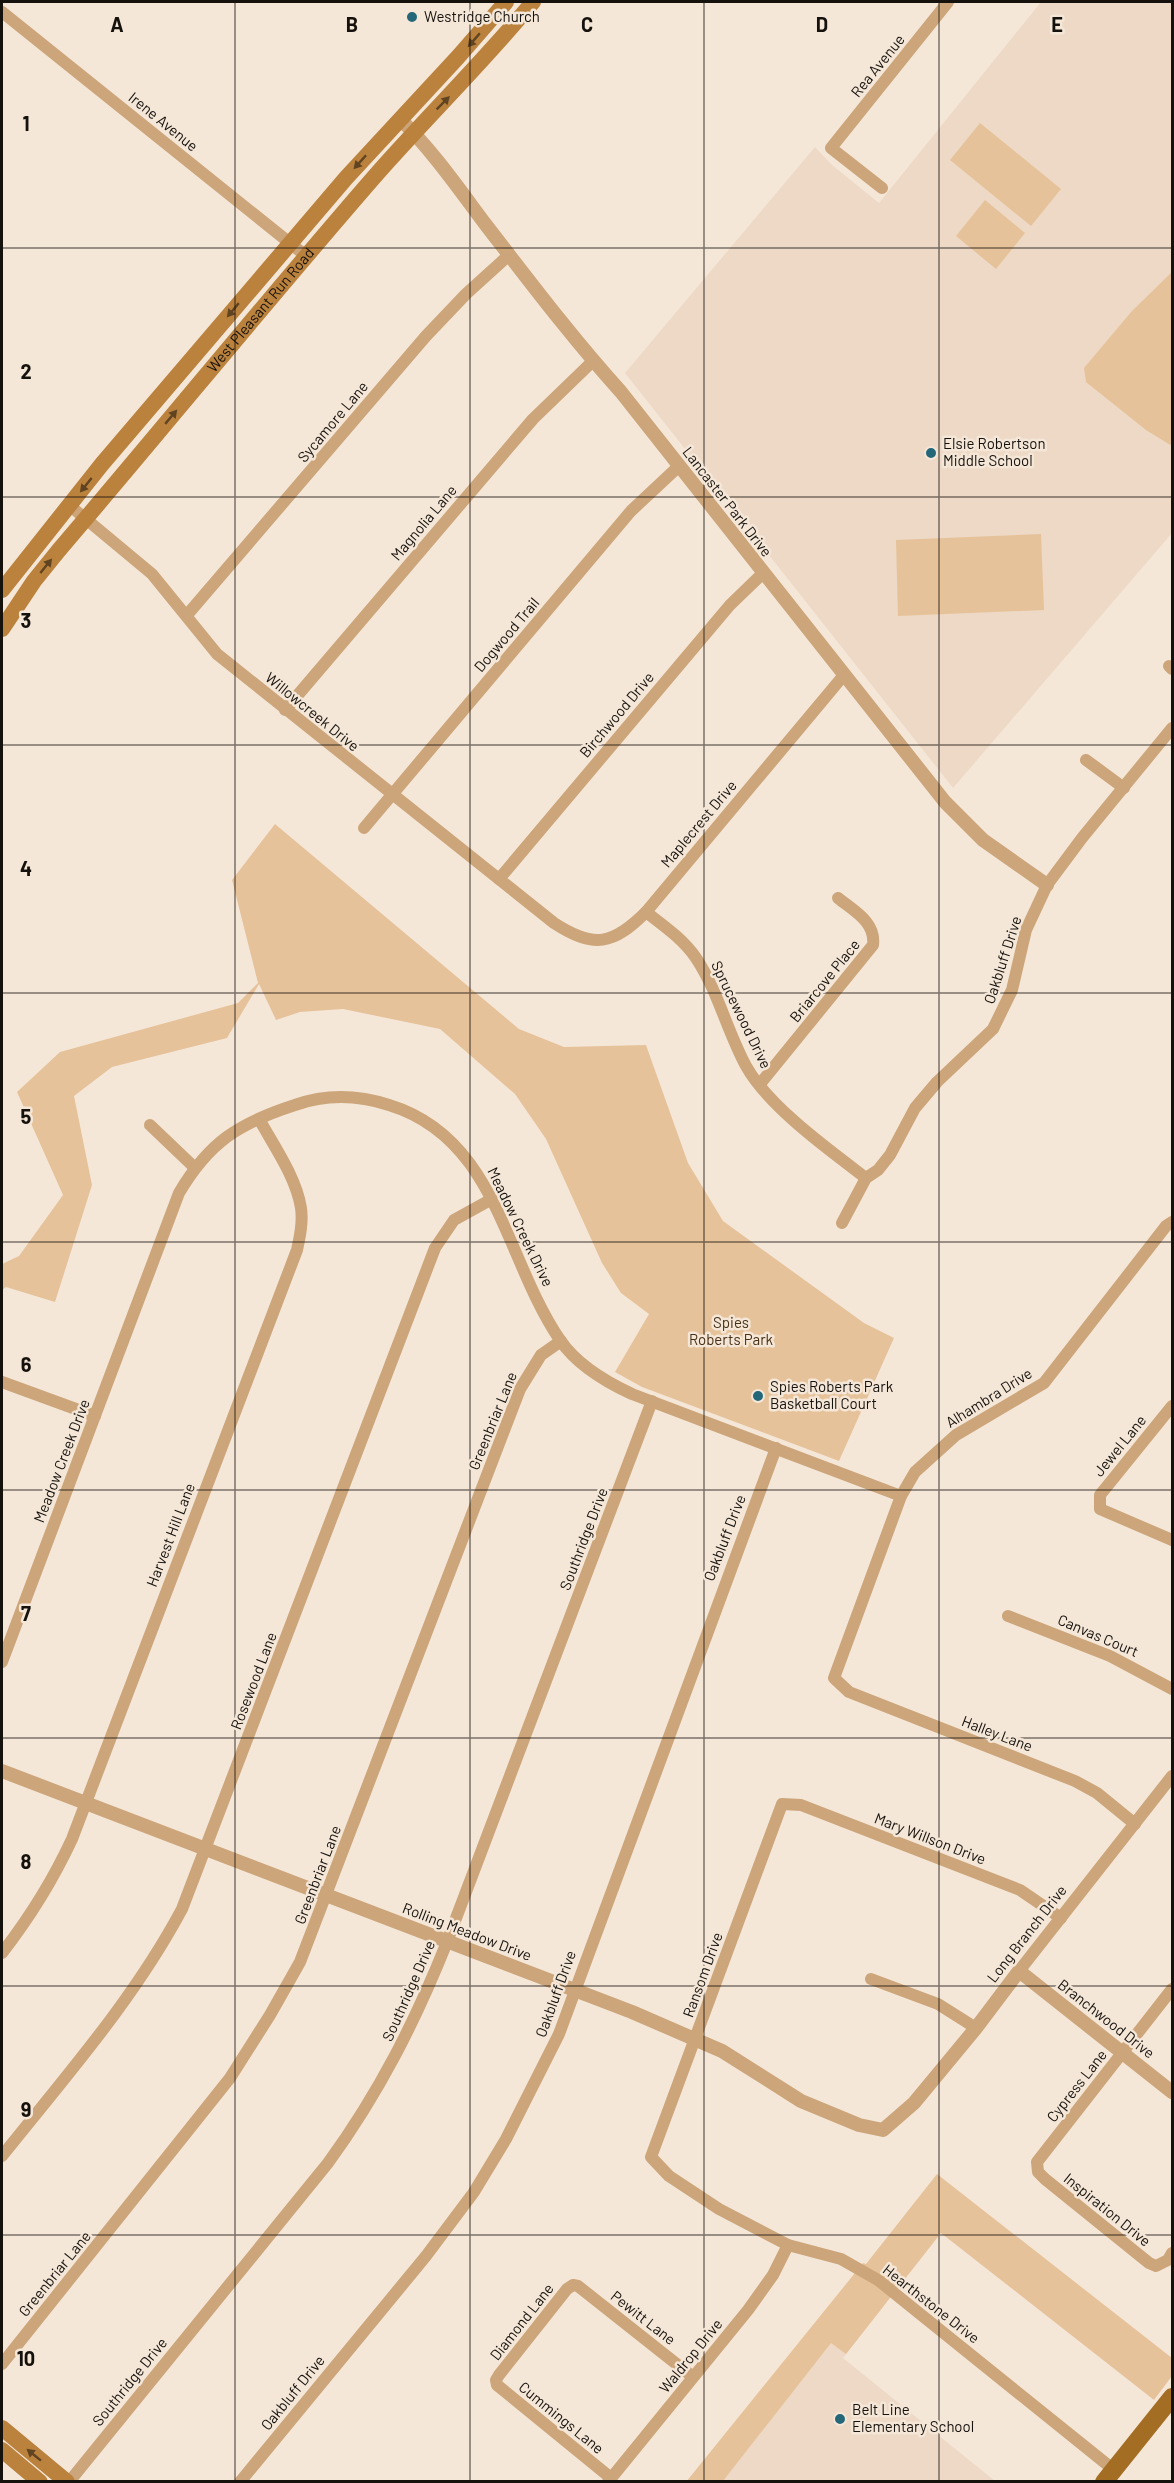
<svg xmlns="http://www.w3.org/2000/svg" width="1174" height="2483" viewBox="0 0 1174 2483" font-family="Barlow,sans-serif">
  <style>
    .built { fill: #edd9c5 }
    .green { fill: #e6c29a }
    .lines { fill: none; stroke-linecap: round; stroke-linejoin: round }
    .minor { stroke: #cca57a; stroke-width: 12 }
    .tertiary { stroke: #cca57a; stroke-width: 14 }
    .secondary { stroke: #bb823d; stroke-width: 16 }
    .primary { stroke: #a46d24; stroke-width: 18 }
    .oneway { fill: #604422 }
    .grid { fill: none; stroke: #15110c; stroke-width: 1.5; stroke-opacity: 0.55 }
    .poi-dot { fill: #246779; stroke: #f5e7d8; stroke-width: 2 }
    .labels { text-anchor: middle; stroke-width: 5; stroke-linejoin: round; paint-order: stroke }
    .poi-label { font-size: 15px; fill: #15110c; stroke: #f5e7d8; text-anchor: start }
    .street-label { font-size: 15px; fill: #15110c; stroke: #f5e7d8 }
    .park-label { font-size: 15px; fill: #473015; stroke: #f5e7d8 }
    .grid-label { font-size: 20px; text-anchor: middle; font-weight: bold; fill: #15110c; stroke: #f5e7d8; stroke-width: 5; stroke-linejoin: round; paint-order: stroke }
  </style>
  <rect width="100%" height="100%" fill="#f5e7d8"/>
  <g class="built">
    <polygon points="1041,2 1172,2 1172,533 953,788 625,373 815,147 832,165 879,203"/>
    <polygon points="863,2289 883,2307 843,2358 995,2481 707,2482"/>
  </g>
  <g class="green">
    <polygon points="980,123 1061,189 1031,226 950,160"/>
    <polygon points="985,200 1025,233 996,269 956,236"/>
    <polygon points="1172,272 1172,446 1146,430 1086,382 1084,368 1132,311"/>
    <polygon points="1041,534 1044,610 898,616 896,540"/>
    <polygon points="275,824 519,1029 564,1047 646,1045 688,1163 723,1221 864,1323 894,1338 839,1461 642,1387 615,1372 649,1314 621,1293 602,1263 546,1139 515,1094 440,1029 343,1009 300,1012 276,1020 259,984 227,1038 112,1067 74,1096 92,1185 55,1302 6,1287 2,1290 2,1264 19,1256 63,1195 17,1092 60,1052 238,1003 258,983 232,880"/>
    <polygon points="937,2174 1172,2358 1172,2376 1154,2400 941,2233 846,2354 831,2343 723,2481 686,2482 863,2263 866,2264"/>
  </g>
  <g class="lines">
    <g class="minor">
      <polyline points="2,12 306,256"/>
      <polyline points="882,188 831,148 948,2"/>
      <path d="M69,505L152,574L217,654L554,923C594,949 613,945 646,912L844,675"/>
      <polyline points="187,615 426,336 466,294 509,255"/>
      <polyline points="1169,666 1172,669"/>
      <polyline points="285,710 533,419 593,361"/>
      <polyline points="1086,760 1124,788"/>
      <polyline points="364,828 631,511 678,467"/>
      <polyline points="499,879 730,605 762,574"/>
      <path d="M646,912C664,926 683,939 696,958C718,991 727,1031 746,1066C768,1106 829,1150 866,1178"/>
      <path d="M760,1084L873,945C876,922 854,911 838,898"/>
      <polyline points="150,1125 194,1167"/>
      <polyline points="842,1223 866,1178 878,1170 890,1155 915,1108 937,1082 993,1029 1012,990 1026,930 1047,885 1082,838 1172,728"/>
      <polyline points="2,1382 95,1416"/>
      <polyline points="1172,1406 1100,1495 1100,1509 1172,1540"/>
      <polyline points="1008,1616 1110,1656 1172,1689"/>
      <path d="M2,1662L179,1193C209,1142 239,1123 295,1105C326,1094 358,1095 389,1105C497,1138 504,1258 560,1340C577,1365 606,1382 632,1394L901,1496"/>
      <polyline points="1135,1824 1097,1793 1075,1781 849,1692 834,1678 901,1496 915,1472 956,1435 1044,1383 1166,1226 1172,1222"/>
      <polyline points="1061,1918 1020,1890 801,1805 782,1804 651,2157 669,2176 719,2209 788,2245 841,2259 878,2280 1114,2470"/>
      <path d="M2,1953C30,1917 53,1880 72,1839L297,1250C300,1236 303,1222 301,1208C296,1177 274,1146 259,1119"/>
      <polyline points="1019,1971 1172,1776"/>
      <polyline points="871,1979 938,2004 976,2028"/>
      <polyline points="1172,1989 1037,2162 1038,2172 1045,2179 1149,2263 1156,2266 1168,2260 1172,2253"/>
      <path d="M2,2156C66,2076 134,1999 182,1909L435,1248L454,1220L492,1199"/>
      <polyline points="2,2364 230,2078 270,2015 300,1962 520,1389 541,1355 561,1341"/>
      <polyline points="611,2478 497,2385 496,2380 499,2375 567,2289 573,2285 578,2286 693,2377"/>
      <path d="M69,2482L328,2163C379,2093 415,2022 447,1942L652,1401"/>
      <polyline points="240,2482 426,2256 474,2192 506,2139 559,2034 776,1448"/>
      <polyline points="608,2482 748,2310 773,2275 788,2245"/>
    </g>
    <g class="tertiary">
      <path d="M400,119C432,150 459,189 486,225C530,282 573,339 621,392L945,802L983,840L1047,885"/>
      <polyline points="2,1771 632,2012 722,2051 801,2101 859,2125 883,2130 914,2103 976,2028 1019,1971 1172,2092"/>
    </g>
    <g class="secondary">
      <polyline points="2,590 102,464 346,178 458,57 506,2"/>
      <path id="s1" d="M2,629L34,581L59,550C165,426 268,299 375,176C427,117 483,62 533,2"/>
      <polyline points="2,2428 67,2482"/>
      <polyline points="2,2450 40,2482"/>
    </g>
    <polyline class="primary" points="1104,2482 1172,2397"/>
  </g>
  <defs><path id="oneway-solid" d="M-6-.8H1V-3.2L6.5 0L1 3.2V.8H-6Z" transform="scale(1.5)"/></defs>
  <g class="oneway">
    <use href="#oneway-solid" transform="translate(474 40) rotate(131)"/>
    <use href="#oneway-solid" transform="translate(443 103) rotate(-45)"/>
    <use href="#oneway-solid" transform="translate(360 162) rotate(132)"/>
    <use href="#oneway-solid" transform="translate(233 310) rotate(130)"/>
    <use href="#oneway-solid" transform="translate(171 417) rotate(-50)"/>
    <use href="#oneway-solid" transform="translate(86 485) rotate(129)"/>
    <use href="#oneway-solid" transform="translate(46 566) rotate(-51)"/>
    <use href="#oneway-solid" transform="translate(34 2455) rotate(-141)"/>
  </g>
  <path class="grid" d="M235,2V2482M470,2V2482M704,2V2482M939,2V2482M2,248H1172M2,497H1172M2,745H1172M2,993H1172M2,1242H1172M2,1490H1172M2,1738H1172M2,1986H1172M2,2235H1172"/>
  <g class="poi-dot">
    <circle cx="412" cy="17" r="6"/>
    <circle cx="931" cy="453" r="6"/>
    <circle cx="758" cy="1396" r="6"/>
    <circle cx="840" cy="2419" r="6"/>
  </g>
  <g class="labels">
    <g class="poi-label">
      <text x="424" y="22">Westridge Church</text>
      <text x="943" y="449">Elsie Robertson<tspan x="943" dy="17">Middle School</tspan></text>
      <text x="770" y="1392">Spies Roberts Park<tspan x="770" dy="17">Basketball Court</tspan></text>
      <text x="852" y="2415">Belt Line<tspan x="852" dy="17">Elementary School</tspan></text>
    </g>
    <g class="street-label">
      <text transform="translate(878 66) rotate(-51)" y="5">Rea Avenue</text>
      <text transform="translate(163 122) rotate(39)" y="5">Irene Avenue</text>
      <text dy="5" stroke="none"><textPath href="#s1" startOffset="411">West Pleasant Run Road</textPath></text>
      <text transform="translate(333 422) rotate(-50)" y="5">Sycamore Lane</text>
      <text transform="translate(727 502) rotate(52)" y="5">Lancaster Park Drive</text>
      <text transform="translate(424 523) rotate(-50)" y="5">Magnolia Lane</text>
      <text transform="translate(507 635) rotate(-50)" y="5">Dogwood Trail</text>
      <text transform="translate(312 712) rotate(39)" y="5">Willowcreek Drive</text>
      <text transform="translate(617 715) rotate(-50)" y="5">Birchwood Drive</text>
      <text transform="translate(699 824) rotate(-50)" y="5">Maplecrest Drive</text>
      <text transform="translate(1003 960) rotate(-72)" y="5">Oakbluff Drive</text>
      <text transform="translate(825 981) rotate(-51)" y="5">Briarcove Place</text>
      <text transform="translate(741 1015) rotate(64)" y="5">Sprucewood Drive</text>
      <text transform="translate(520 1227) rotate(64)" y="5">Meadow Creek Drive</text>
      <text transform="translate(989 1398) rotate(-32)" y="5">Alhambra Drive</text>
      <text transform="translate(493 1421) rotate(-68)" y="5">Greenbriar Lane</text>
      <text transform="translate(1120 1446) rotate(-51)" y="5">Jewel Lane</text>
      <text transform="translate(62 1461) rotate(-69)" y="5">Meadow Creek Drive</text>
      <text transform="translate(171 1535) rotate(-69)" y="5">Harvest Hill Lane</text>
      <text transform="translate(725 1538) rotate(-69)" y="5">Oakbluff Drive</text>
      <text transform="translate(584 1539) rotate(-69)" y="5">Southridge Drive</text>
      <text transform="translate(1098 1636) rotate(23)" y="5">Canvas Court</text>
      <text transform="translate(254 1681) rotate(-69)" y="5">Rosewood Lane</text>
      <text transform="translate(997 1734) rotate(21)" y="5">Halley Lane</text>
      <text transform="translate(930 1839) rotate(21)" y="5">Mary Willson Drive</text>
      <text transform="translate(318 1875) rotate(-69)" y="5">Greenbriar Lane</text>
      <text transform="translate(467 1932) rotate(21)" y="5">Rolling Meadow Drive</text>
      <text transform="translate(1027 1934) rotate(-52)" y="5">Long Branch Drive</text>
      <text transform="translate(703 1975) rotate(-70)" y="5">Ransom Drive</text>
      <text transform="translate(409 1991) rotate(-66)" y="5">Southridge Drive</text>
      <text transform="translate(556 1994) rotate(-70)" y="5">Oakbluff Drive</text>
      <text transform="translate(1106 2019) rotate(38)" y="5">Branchwood Drive</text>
      <text transform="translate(1077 2086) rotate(-52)" y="5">Cypress Lane</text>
      <text transform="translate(1107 2210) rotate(39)" y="5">Inspiration Drive</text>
      <text transform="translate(55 2274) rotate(-51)" y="5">Greenbriar Lane</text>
      <text transform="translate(931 2304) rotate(38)" y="5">Hearthstone Drive</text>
      <text transform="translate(643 2318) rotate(38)" y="5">Pewitt Lane</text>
      <text transform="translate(522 2322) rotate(-52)" y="5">Diamond Lane</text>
      <text transform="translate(691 2356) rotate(-51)" y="5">Waldrop Drive</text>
      <text transform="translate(130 2382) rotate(-51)" y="5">Southridge Drive</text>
      <text transform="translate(293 2393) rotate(-51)" y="5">Oakbluff Drive</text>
      <text transform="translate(561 2418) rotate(39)" y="5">Cummings Lane</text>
    </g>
    <g class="park-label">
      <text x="731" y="1328">Spies<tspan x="731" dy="17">Roberts Park</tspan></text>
    </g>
  </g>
  <g class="grid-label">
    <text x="117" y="32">A</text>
    <text x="352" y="32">B</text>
    <text x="587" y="32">C</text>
    <text x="822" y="32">D</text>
    <text x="1057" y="32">E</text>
    <text x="26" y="131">1</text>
    <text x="26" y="379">2</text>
    <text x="26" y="628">3</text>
    <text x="26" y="876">4</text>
    <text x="26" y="1124">5</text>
    <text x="26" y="1372">6</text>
    <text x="26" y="1621">7</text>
    <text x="26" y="1869">8</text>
    <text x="26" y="2117">9</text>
    <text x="26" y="2366">10</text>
  </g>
  <rect width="1174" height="2483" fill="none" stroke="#15110c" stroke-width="6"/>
</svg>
